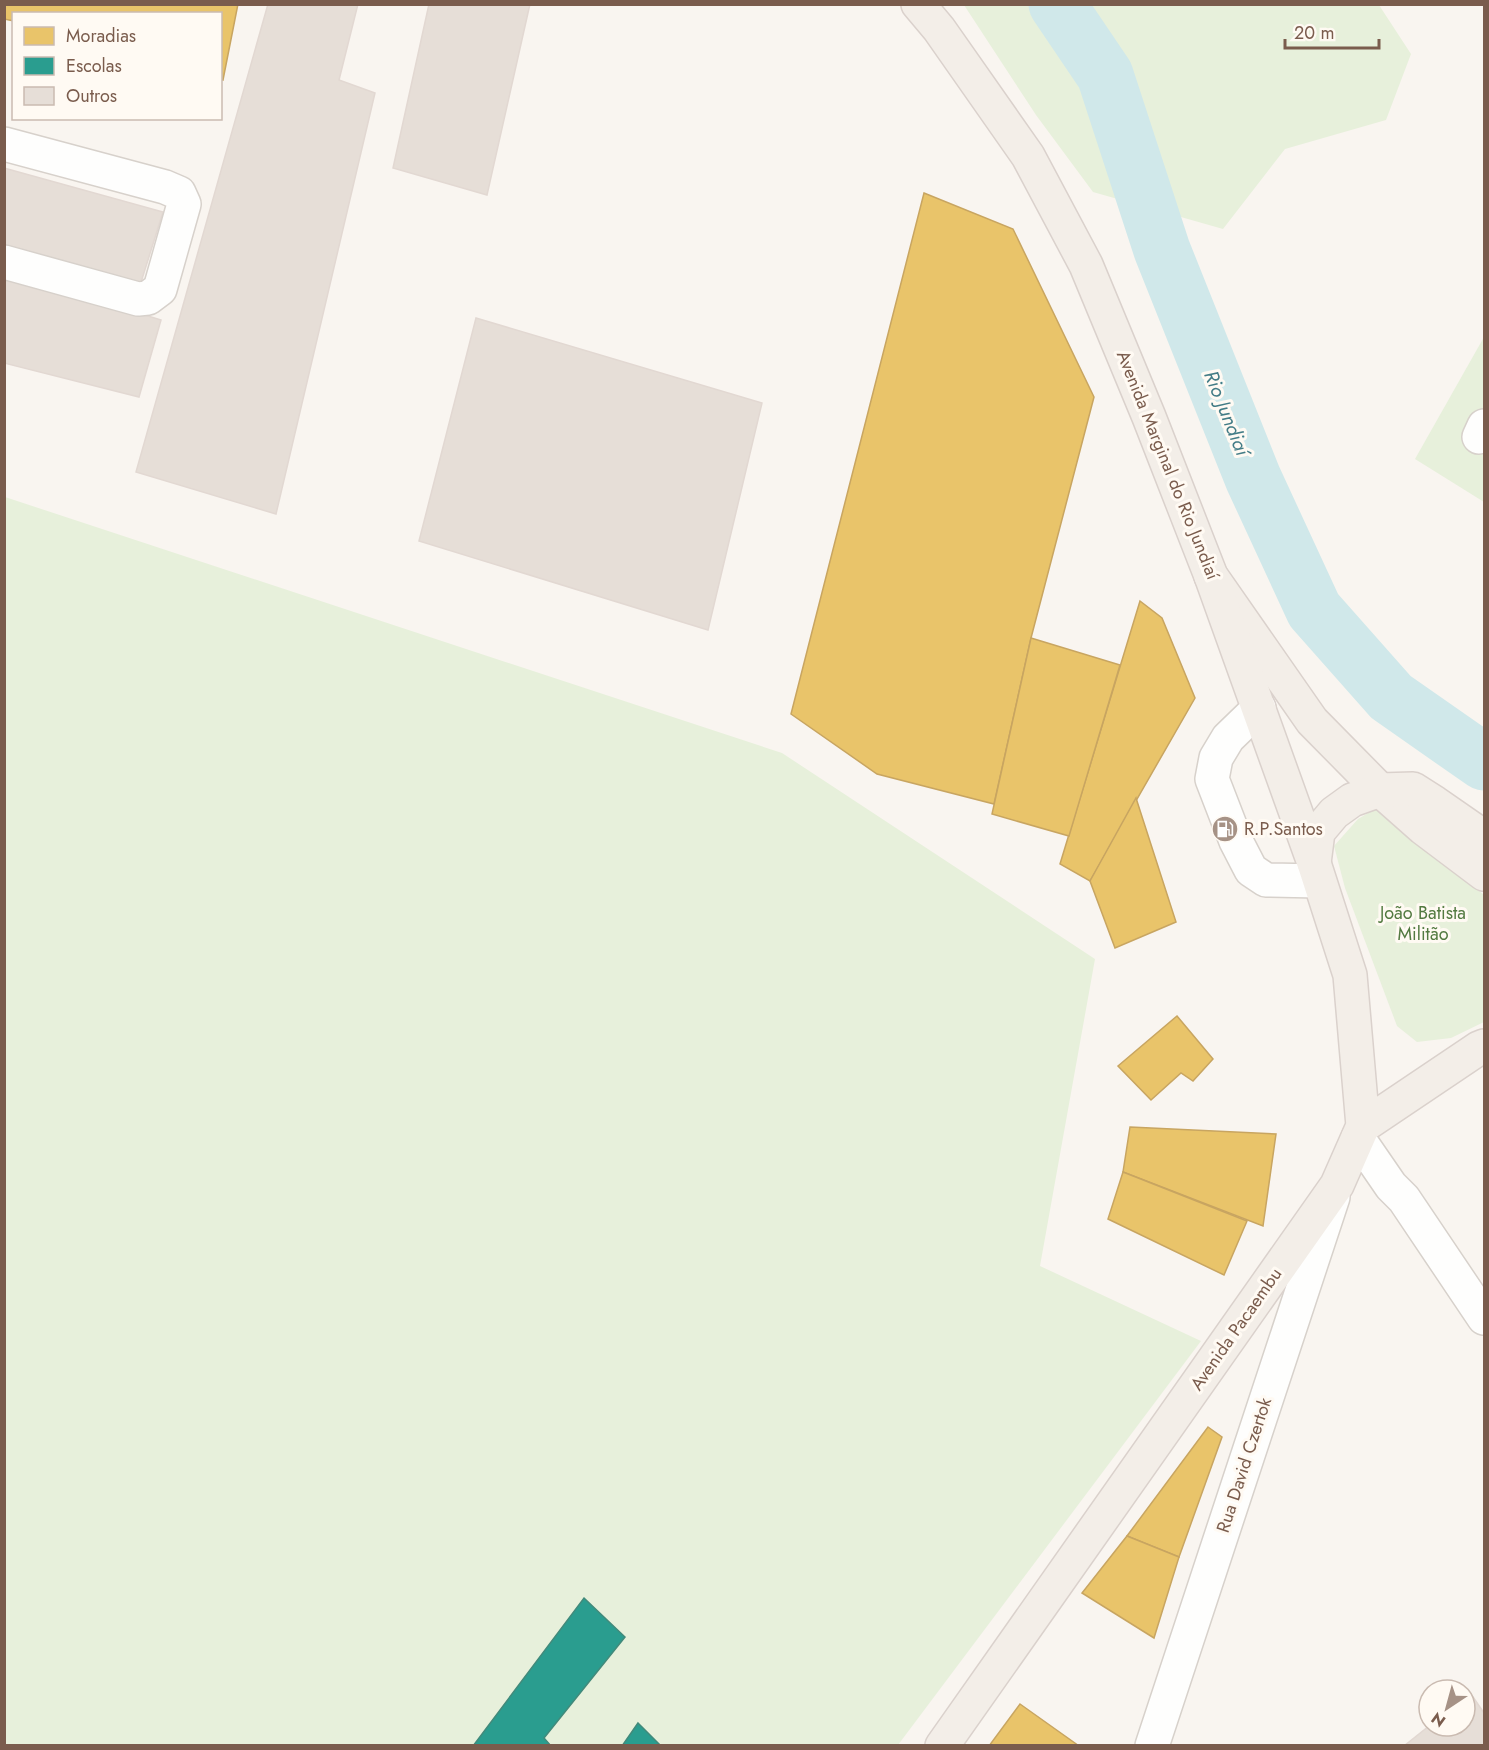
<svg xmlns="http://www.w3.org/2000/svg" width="1489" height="1750" viewBox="0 0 1489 1750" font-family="Jost,sans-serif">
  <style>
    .green { fill: #e7f0db }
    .homes { fill: #e9c46a; stroke: #c8a561; stroke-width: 1.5 }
    .schools { fill: #2a9d8f; stroke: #428a7b; stroke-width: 1.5 }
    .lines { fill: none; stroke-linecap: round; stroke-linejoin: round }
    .river { stroke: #d0e8ea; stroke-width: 57 }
    .building { fill: #e6ded7; stroke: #e2d8d2; stroke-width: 1.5 }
    .minor-casing { stroke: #d7d1cb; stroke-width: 36 }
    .major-casing { stroke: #dad1cc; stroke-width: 36 }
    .minor { stroke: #fefefd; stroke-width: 33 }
    .major { stroke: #f3eee8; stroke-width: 33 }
    .labels { text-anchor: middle; stroke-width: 6; stroke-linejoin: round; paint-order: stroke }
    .street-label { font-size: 18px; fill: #7a5c4d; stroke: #fffaf3 }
    .poi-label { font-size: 18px; fill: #7a5c4d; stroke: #fffaf3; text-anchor: start }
    .park-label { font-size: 18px; fill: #537a41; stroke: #fffaf3 }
    .water-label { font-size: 20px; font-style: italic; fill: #437c86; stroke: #fffaf3 }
  </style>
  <rect width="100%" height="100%" fill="#f9f5f0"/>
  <g class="green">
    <polygon points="964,5 1379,5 1411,54 1386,120 1285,149 1223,229 1093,192 1036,115"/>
    <polygon points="1484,337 1484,502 1415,459"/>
    <polygon points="5,497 782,753 1095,959 1040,1266 1201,1341 898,1745 5,1746"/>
    <polygon points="1375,809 1397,824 1484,895 1484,1022 1451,1038 1417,1042 1397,1026 1345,888 1334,846 1358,819"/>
  </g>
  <g class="homes">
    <polygon points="4,4 238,4 223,80 220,79 220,14 14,14 14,21 4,19"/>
    <polygon points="924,193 1013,229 1094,397 1031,638 994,804 877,774 791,714"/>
    <polygon points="1140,601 1162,618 1195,698 1090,881 1060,864"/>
    <polygon points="1031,638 1120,665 1069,836 992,814"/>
    <polygon points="1136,798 1176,922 1115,948 1090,881"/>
    <polygon points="1177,1016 1213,1059 1193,1081 1181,1073 1151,1100 1118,1066"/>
    <polygon points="1130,1127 1276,1134 1263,1226 1123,1172"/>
    <polygon points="1123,1172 1247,1221 1224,1275 1108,1219"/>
    <polygon points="1208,1427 1222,1437 1179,1557 1127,1536"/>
    <polygon points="1127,1536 1179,1557 1154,1638 1082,1593"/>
    <polygon points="1020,1704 1079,1746 989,1746"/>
  </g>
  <g class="schools">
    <polygon points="584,1598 625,1637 544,1738 551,1746 473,1746"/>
    <polygon points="638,1723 661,1746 622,1746"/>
  </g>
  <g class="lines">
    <polyline class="river" points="1057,4 1105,75 1162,250 1253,478 1314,610 1391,697 1484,762"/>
  </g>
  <g class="building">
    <polygon points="268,4 358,4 339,80 375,93 276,514 136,472"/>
    <polygon points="429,4 530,4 487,195 393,168"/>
    <polygon points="4,168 163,212 132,311 161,320 139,397 4,363"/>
    <polygon points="476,318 762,403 708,630 419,541"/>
    <polygon points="1471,1694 1484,1713 1484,1746 1404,1746 1429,1726 1465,1726 1465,1699"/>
  </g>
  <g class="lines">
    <defs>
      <g id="minor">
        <polyline points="4,144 165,187 179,193 184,204 160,289 148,298 138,299 4,262"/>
        <polyline points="1479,437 1484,426"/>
        <polyline points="1259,708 1228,738 1216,758 1212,779 1236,841 1251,870 1266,880 1319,881"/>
        <polyline points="1358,1138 1391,1186 1404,1199 1484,1318"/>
        <polyline points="1152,1746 1333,1197"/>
      </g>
      <g id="major">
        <polyline points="918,4 939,29 1028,156 1086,265 1149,417 1211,576 1312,721 1380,790 1423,828 1484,874"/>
        <polyline points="1314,863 1318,832 1334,813 1352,800 1380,790 1413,789 1435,803 1484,837"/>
        <polyline points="1363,1126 1479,1048 1484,1046"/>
        <polyline points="942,1746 1337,1185 1363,1126 1350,975 1314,863 1211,576"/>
      </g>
    </defs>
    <use href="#minor" class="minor-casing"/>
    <use href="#major" class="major-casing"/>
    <use href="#minor" class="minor"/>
    <use href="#major" class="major"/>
  </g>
  <defs>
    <symbol id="fuel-disc" viewBox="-11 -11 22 22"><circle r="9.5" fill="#a69286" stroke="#fffaf3"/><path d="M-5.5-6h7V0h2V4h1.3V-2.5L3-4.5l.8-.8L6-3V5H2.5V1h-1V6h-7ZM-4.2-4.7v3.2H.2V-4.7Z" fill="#fff"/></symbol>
  </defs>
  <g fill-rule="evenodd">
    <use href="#fuel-disc" x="1210" y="814" width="30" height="30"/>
  </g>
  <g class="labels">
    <g class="street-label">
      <text transform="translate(1168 465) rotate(68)" y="6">Avenida Marginal do Rio Jundiaí</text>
      <text transform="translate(1236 1329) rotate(-55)" y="6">Avenida Pacaembu</text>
      <text transform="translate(1244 1465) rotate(-72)" y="6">Rua David Czertok</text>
    </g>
    <g class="poi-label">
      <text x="1244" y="835">R.P.Santos</text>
    </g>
    <g class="park-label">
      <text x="1423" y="919">João Batista<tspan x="1423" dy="21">Militão</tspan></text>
    </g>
    <g class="water-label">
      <text transform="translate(1227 413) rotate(68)" y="7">Rio Jundiaí</text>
    </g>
  </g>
  <rect width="1489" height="1750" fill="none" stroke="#7a5c4d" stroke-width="12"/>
  <rect x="12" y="12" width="210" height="108" fill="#fffaf3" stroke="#cabbb1" stroke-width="1.5"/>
  <rect x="24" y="27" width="30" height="18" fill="#e9c46a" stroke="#cabbb1" stroke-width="1.5"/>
  <text x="66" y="42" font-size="18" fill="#7a5c4d">Moradias</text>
  <rect x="24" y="57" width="30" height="18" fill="#2a9d8f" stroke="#cabbb1" stroke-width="1.5"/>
  <text x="66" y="72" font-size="18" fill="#7a5c4d">Escolas</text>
  <rect x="24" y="87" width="30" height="18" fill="#e6ded7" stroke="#cabbb1" stroke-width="1.5"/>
  <text x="66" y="102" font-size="18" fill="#7a5c4d">Outros</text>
  <g transform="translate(1447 1708) rotate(216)"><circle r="28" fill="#fffaf3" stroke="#cabbb1" stroke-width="1.5"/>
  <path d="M0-4.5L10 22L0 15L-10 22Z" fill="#a69286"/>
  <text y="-9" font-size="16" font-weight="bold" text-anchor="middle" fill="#7a5c4d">N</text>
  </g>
  <path d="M1285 39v9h94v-9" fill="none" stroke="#7a5c4d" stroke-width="3"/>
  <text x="1294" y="39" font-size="18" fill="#7a5c4d" stroke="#fffaf3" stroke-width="4.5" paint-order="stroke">20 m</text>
</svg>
